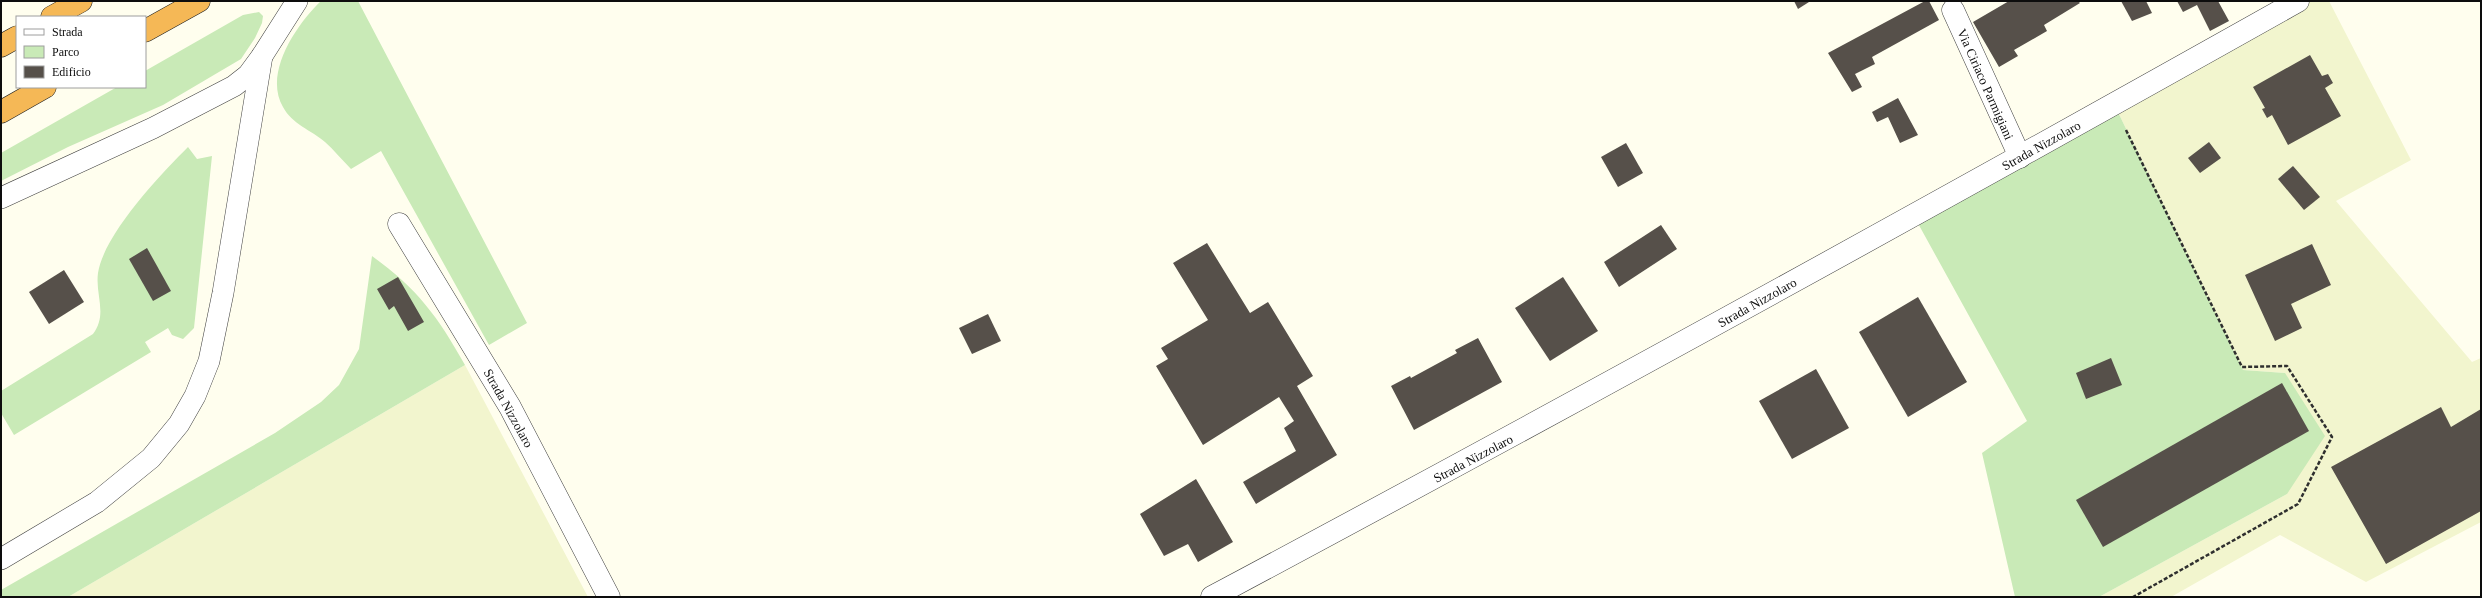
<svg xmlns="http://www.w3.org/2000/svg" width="2482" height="598" viewBox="0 0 2482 598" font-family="'Times New Roman',serif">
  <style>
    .farmland { fill: #f2f5ce }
    .green { fill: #c9eab7 }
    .building { fill: #56504a }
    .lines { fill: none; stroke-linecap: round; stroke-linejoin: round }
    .service-casing { stroke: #404040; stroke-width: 22 }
    .minor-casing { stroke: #404040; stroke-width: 23 }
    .motorway-casing { stroke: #1e1e1e; stroke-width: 23 }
    .path { stroke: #2f2f2f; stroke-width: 2.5; stroke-dasharray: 4 2; stroke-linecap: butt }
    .service { stroke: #fff; stroke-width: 21 }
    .minor { stroke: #fff; stroke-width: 22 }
    .motorway { stroke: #f5b856; stroke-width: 22 }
    .labels { text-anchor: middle; stroke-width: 4; stroke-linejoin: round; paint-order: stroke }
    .street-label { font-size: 13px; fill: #0d0d0d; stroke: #fff }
  </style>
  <rect width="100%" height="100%" fill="#fffeee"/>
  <g class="farmland">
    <polygon points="2301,1 2329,1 2411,160 2336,201 2472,362 2481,358 2481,522 2366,582 2280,535 2171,597 2099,597 2287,494 2285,373 2243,370 2114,104"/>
    <polygon points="465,365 588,597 68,597"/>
  </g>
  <g class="green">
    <path d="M321,1H358L527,323L489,345L381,151L351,169C342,160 334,150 325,142C311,130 292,124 283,107C263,73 297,24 321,1Z"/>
    <polygon points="259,12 263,16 262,23 255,38 241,59 163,105 68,147 1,181 1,153 117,87 145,87 145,71 243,15"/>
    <polygon points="2114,104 2243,370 2285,373 2325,436 2287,494 2099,597 2015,597 1982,453 2027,421 1915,218"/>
    <path d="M188,147L197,159L212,156L194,328L183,339L172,335L168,328L145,342L151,352L14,435L1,413V391L93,334C108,314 95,295 98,273C104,234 161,174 188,147Z"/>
    <path d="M372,256C418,289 438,317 465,365L68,597H1V590L275,433L321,402L339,385L359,349Z"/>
  </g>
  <g class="building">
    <polygon points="1794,1 1809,1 1809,2 1798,9"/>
    <polygon points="1925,1 1929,1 1939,20 1872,57 1875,64 1855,74 1862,87 1852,92 1828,53"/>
    <polygon points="2009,1 2078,1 2080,3 2044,25 2047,31 2014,50 2018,56 1999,67 1973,22"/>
    <polygon points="2121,1 2146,1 2152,13 2132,21"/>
    <polygon points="2177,1 2218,1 2229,21 2210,31 2197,5 2183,12"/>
    <polygon points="2310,55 2322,76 2328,74 2333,83 2325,88 2341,116 2288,145 2272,115 2267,118 2262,109 2265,108 2253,87"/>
    <polygon points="1898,98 1918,135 1900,143 1888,117 1877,122 1872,112"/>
    <polygon points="2209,142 2221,158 2200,173 2188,158"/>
    <polygon points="1626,143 1643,173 1618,187 1601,157"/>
    <polygon points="2293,166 2320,197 2304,210 2278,179"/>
    <polygon points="1661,225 1677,249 1619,287 1604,262"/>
    <polygon points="1207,243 1250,313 1268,302 1313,376 1297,386 1337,455 1256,504 1243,482 1296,451 1284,428 1294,421 1279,397 1203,445 1156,366 1168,359 1161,348 1208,320 1173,263"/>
    <polygon points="2312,244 2331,285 2291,304 2302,328 2275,341 2245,275"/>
    <polygon points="147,248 171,291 153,301 129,259"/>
    <polygon points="64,270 84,302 49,324 29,292"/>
    <polygon points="398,277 424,322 408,331 394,306 389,310 377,289"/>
    <polygon points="1563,277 1598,331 1550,361 1515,308"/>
    <polygon points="1918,297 1967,382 1908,417 1859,332"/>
    <polygon points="988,314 1001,341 972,354 959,328"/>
    <polygon points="1478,338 1502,382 1414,430 1391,386 1410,376 1411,378 1457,353 1455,350"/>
    <polygon points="2111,358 2122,385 2086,399 2076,373"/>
    <polygon points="1816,369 1849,428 1792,459 1759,401"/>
    <polygon points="2282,383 2309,431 2103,547 2076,500"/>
    <polygon points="2441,407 2451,427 2481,409 2481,511 2386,564 2331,467"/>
    <polygon points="1196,479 1233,542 1198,562 1188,544 1164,556 1140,514"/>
  </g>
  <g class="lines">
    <defs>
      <g id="service">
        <polyline points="1,198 153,128 234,86 248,75 262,56 297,1"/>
        <polyline points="1,559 97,502 151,458 179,424 195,396 209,361 223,293 262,56"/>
      </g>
      <g id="minor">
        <polyline points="1953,10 2020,157"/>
        <polyline points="399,224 510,407 609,597"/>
        <path d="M1212,597C1577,402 1938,203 2298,1"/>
      </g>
      <g id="motorway">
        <polyline points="52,17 81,1"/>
        <polyline points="145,31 199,1"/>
        <polyline points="1,46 17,37"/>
        <polyline points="1,112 45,87"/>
      </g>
    </defs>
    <use href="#service" class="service-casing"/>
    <use href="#minor" class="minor-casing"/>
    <use href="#motorway" class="motorway-casing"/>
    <polyline class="path" points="2126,130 2242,367 2287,366 2332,437 2298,504 2133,597"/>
    <use href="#service" class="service"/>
    <use href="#minor" class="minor"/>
    <use href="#motorway" class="motorway"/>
  </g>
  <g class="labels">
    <g class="street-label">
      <text transform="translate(1986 84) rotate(66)" y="5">Via Ciriaco Parmigiani</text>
      <text transform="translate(2041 145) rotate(-29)" y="5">Strada Nizzolaro</text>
      <text transform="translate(1757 302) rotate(-29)" y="5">Strada Nizzolaro</text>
      <text transform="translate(509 408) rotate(61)" y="5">Strada Nizzolaro</text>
      <text transform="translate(1473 458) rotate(-28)" y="5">Strada Nizzolaro</text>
    </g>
  </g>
  <rect width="2482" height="598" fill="none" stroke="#0d0d0d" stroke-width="4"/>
  <rect x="16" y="16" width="130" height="72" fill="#ffffff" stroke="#9e9e9e"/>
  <rect x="24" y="29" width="20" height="6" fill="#ffffff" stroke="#9e9e9e"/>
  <text x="52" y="36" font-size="12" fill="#0d0d0d">Strada</text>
  <rect x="24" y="46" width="20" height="12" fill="#c9eab7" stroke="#9e9e9e"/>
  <text x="52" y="56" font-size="12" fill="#0d0d0d">Parco</text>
  <rect x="24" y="66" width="20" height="12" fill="#56504a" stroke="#9e9e9e"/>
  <text x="52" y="76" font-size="12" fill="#0d0d0d">Edificio</text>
</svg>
